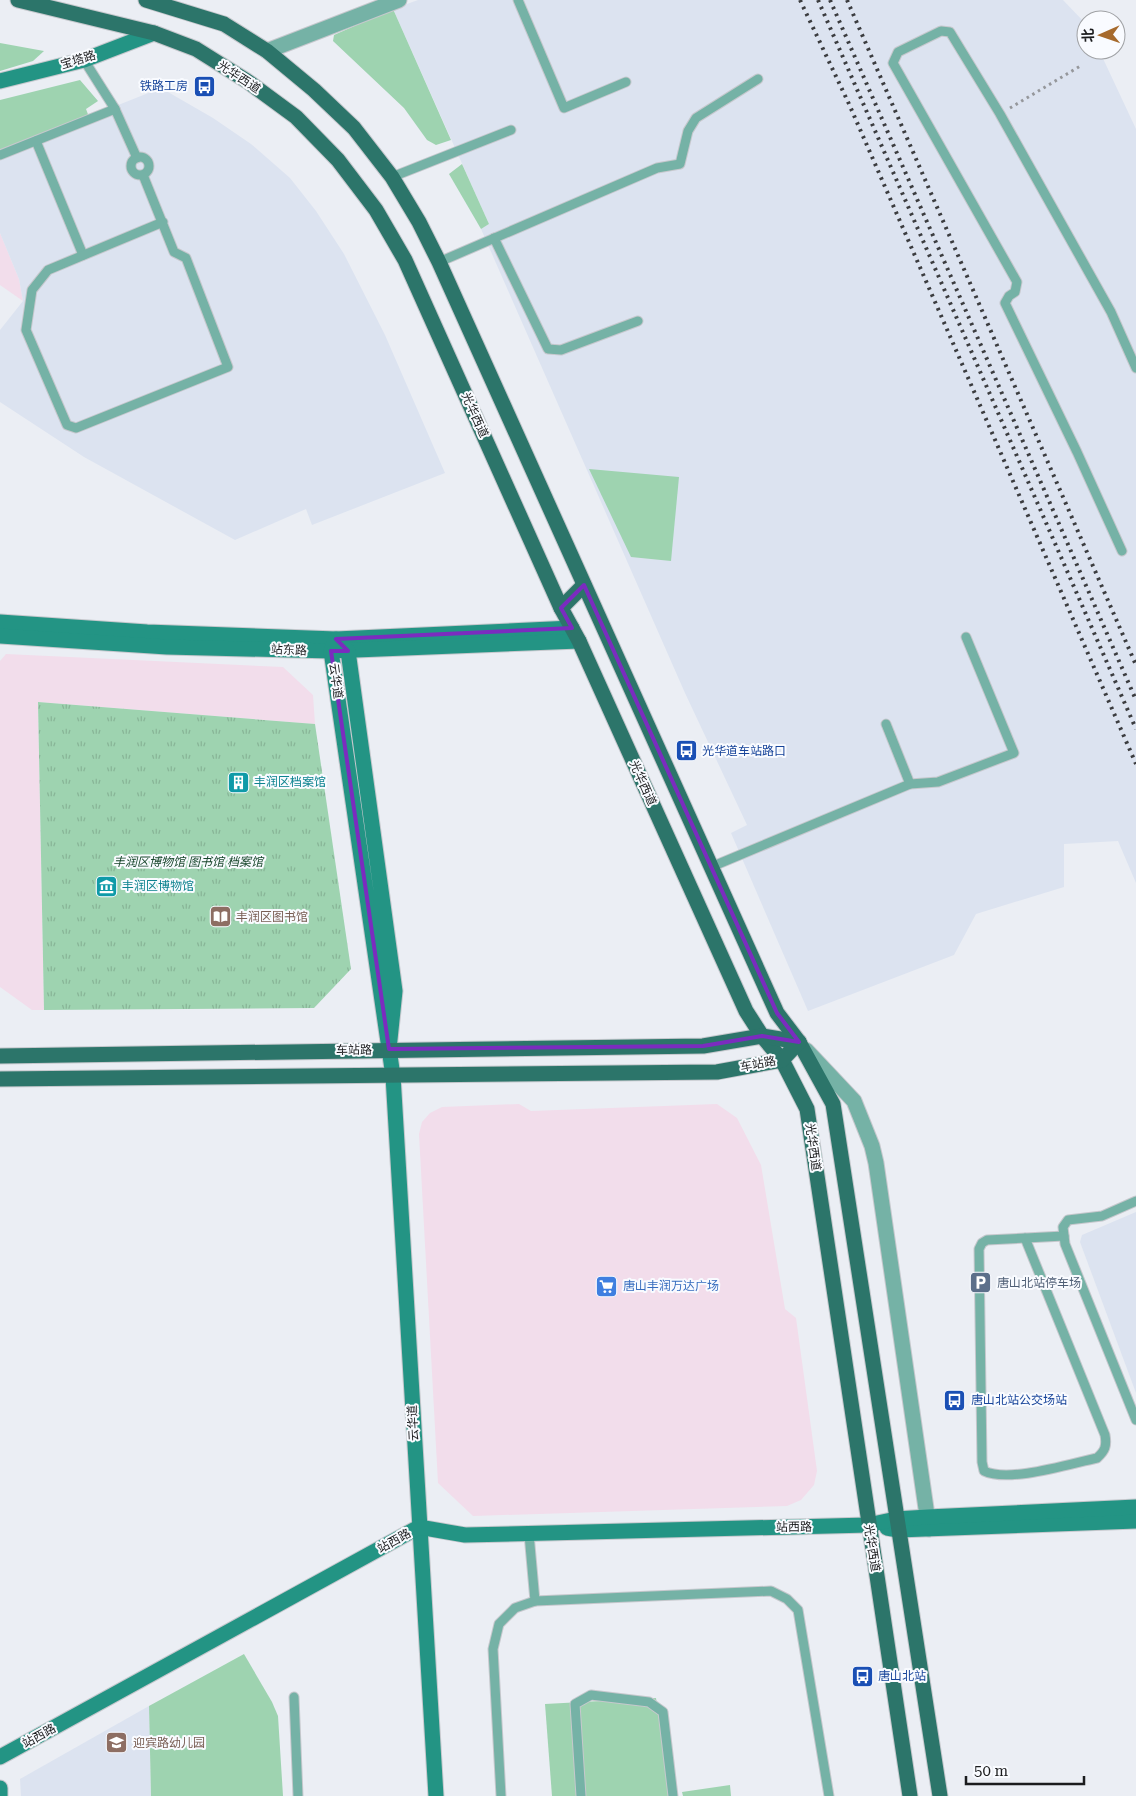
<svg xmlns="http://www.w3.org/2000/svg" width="1136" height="1796" viewBox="0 0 1136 1796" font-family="'Roboto Serif','Noto Sans SC',serif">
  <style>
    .commercial { fill: #f2ddeb }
    .built { fill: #dce3f0 }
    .green { fill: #9ed3b0 }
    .park { fill: url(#park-tufts) }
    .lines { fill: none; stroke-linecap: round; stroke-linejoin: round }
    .lane-casing { stroke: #c6c8cd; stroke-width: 11 }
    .street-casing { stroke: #c6c8cd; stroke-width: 17 }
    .secondary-casing { stroke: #c6c8cd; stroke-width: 17 }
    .primary-casing { stroke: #c6c8cd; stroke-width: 17 }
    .path { stroke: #95979b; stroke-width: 3; stroke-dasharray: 2.5 4; stroke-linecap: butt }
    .lane { stroke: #75b2a6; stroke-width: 9 }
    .street { stroke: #75b2a6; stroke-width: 15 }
    .secondary { stroke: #239484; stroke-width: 15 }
    .primary { stroke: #2c756a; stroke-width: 15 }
    .rail { stroke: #3b3c3f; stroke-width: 4; stroke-dasharray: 2.5 5; stroke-linecap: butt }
    .marked { fill: none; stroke: #7b2cbf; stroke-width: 4; stroke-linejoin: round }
    .labels { text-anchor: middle; stroke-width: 4; stroke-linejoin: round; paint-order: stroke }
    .street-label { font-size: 12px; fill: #1b1c1e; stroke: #f9fbff }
    .transit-label { font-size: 12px; fill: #164399; stroke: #f9fbff; text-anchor: start }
    .culture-label { font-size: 12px; fill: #0d838f; stroke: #f9fbff; text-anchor: start }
    .park-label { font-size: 12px; font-style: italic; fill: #17462b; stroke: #f9fbff }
    .education-label { font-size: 12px; fill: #785e54; stroke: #f9fbff; text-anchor: start }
    .service-label { font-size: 12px; fill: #4e5e75; stroke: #f9fbff; text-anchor: start }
    .shop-label { font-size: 12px; fill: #366cbe; stroke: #f9fbff; text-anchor: start }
  </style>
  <defs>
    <pattern id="park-tufts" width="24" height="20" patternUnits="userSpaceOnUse" patternTransform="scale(1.25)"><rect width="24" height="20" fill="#9ed3b0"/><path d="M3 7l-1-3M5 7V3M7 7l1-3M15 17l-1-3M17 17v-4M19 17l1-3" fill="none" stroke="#88b597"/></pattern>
  </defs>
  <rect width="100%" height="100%" fill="#ebeef4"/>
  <g class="commercial">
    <polygon points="0,233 19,279 23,301 0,285"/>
    <polygon points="6,654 283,667 313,695 315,724 38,702 44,1010 32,1010 0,987 0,661"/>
    <polygon points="519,1104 531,1111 717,1104 737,1118 761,1165 785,1309 796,1318 817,1471 814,1485 801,1500 787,1506 473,1516 438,1483 419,1134 422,1122 430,1113 442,1107"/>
  </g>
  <g class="built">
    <polygon points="418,0 1063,0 1086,24 1086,50 1099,50 1136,129 1136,883 1118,841 1064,844 1064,887 976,914 954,955 808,1011 731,833 747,825 685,693 481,229 489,224 393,9"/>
    <polygon points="161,88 213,118 251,144 290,178 316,211 344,254 385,335 445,473 312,525 306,509 235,540 84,457 0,402 0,330 23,301 19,279 0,233 0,152"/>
    <polygon points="1136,1212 1136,1393 1080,1242 1082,1235"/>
    <polygon points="149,1706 151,1796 21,1796 20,1779"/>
  </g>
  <g class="green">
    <polygon points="393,9 451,140 436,145 427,140 404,108 333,41 334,35"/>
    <polygon points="0,43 44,51 33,61 0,71"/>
    <polygon points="80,80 98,101 86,109 89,117 0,152 0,100"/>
    <polygon points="462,164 489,224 481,229 449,174"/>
    <polygon points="589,469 679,477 671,561 631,557"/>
    <polygon points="244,1654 272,1702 278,1716 283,1796 151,1796 149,1706"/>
    <polygon points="656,1698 670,1796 552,1796 545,1704"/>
    <polygon points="730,1785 731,1796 683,1796 682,1792"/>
  </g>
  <polygon class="park" points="38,702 315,724 351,969 314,1008 44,1010"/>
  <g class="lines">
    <defs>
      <g id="lane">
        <polyline points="518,0 564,108 626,82"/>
        <polyline points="84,60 115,109 137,158"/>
        <polyline points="36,141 83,255"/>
        <polyline points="0,155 115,109"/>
        <circle cx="140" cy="166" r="9"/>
        <polyline points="143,175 174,252 186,258 228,367 76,428 67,425 26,330 32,290 48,270 163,222"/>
        <polyline points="392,177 511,130"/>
        <polyline points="494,238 548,349 561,350 638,321"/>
        <polyline points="439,262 657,168 680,164 688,131 696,118 758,79"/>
        <polyline points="1122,551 1077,452 1005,303 1009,296 1015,292 1017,282 893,63 898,52 941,31 950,32 1000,114 1111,312 1136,368"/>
        <polyline points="886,724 910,784"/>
        <polyline points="711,867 910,784 938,782 1014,753 966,637"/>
        <polyline points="1136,1201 1102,1216 1068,1220 1063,1227 1065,1244 1136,1420"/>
        <path d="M1025,1238L1105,1435C1107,1446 1105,1451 1097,1458C1069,1464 1009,1483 984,1471L982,1462L979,1249L982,1243L987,1240L1064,1236"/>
        <polyline points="535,1601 771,1591 787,1599 798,1610 829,1796"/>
        <polyline points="294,1697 298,1796"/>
        <polyline points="501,1796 493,1649 499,1624 515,1608 535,1601 529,1534"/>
        <polyline points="581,1796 575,1704 591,1695 649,1702 663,1712 673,1796"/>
      </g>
      <g id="street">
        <polyline points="267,51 399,0"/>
        <polyline points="806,1050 854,1101 872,1146 876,1163 929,1529"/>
      </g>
      <g id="secondary">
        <polyline points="0,81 84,60 154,33"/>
        <polyline points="0,622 147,632 336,639 572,628"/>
        <polyline points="0,636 167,647 331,651 579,641"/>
        <polyline points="389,1049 395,991 348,651 336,639 331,651 393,1076 436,1796"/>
        <polyline points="887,1528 898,1530 1136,1521"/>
        <polyline points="0,1757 419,1527 465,1535 868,1525 896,1519 928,1517 1136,1507"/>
        <polyline points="0,1788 0,1796"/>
      </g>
      <g id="primary">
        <polyline points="18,0 154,33 196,49 247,81 296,117 338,160 376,210 405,260 561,608 579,641 746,1011 762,1036 782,1060 807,1109 910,1796"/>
        <polyline points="146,0 224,24 267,51 314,90 354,128 392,177 419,222 439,262 777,1013 799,1042 833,1104 940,1796"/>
        <polyline points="561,608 584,585"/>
        <polyline points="0,1056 703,1046 762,1036 799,1042"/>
        <polyline points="0,1079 717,1072 782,1060 799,1042"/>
      </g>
    </defs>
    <use href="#lane" class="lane-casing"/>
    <use href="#street" class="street-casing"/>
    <use href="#secondary" class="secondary-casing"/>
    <use href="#primary" class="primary-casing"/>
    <polyline class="path" points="1010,108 1082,65"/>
    <use href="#lane" class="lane"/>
    <use href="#street" class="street"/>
    <use href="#secondary" class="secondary"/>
    <use href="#primary" class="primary"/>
    <g class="rail">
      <polyline points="800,0 849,104 1136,764"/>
      <polyline points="818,0 1136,729"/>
      <polyline points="830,0 1136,700"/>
      <polyline points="847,0 1136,665"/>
    </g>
  </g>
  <path class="marked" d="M584,585L777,1013L799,1042L762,1036L703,1046L389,1049L331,651H348L336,639L572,628L561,608Z"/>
  <defs>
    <symbol id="bus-square" viewBox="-11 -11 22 22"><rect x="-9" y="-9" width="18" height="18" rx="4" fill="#1a4fb4" stroke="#f9fbff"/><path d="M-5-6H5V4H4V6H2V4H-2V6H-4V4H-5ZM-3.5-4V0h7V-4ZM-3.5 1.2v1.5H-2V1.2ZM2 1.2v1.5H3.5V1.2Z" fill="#fff"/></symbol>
    <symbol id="building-square" viewBox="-11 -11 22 22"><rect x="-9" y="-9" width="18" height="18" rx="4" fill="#0f9aa8" stroke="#f9fbff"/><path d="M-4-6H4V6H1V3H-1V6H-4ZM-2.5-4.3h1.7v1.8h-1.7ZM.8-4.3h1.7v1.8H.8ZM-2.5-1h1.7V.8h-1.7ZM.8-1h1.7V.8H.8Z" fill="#fff"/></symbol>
    <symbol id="museum-square" viewBox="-11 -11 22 22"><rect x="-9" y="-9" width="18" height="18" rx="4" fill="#0f9aa8" stroke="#f9fbff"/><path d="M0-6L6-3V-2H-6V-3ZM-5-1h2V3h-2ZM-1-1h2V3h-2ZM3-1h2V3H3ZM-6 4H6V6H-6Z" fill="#fff"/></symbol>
    <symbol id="library-square" viewBox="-11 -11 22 22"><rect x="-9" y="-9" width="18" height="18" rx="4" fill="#8d6e63" stroke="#f9fbff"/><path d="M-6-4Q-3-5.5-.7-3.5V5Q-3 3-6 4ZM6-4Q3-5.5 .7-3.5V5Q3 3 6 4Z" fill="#fff"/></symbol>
    <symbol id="parking-square" viewBox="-11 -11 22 22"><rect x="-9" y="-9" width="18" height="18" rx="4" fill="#5c6f8a" stroke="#f9fbff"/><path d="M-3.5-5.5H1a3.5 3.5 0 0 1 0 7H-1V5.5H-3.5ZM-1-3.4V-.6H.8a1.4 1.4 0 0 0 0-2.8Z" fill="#fff"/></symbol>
    <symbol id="supermarket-square" viewBox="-11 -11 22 22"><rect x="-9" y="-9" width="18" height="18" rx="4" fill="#3f7fe0" stroke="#f9fbff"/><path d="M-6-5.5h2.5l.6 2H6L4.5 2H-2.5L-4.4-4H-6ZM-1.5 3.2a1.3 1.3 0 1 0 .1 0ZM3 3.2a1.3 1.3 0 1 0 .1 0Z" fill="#fff"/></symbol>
    <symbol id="school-square" viewBox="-11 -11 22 22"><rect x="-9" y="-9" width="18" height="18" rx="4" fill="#8d6e63" stroke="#f9fbff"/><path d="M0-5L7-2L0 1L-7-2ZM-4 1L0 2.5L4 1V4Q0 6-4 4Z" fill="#fff"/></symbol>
  </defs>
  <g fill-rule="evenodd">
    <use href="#bus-square" x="192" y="74" width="25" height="25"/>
    <use href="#bus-square" x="674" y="738" width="25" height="25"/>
    <use href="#building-square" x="226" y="770" width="25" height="25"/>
    <use href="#museum-square" x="94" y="874" width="25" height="25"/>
    <use href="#library-square" x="208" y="904" width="25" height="25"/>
    <use href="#parking-square" x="968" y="1270" width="25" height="25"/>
    <use href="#supermarket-square" x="594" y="1274" width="25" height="25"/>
    <use href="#bus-square" x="942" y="1388" width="25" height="25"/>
    <use href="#bus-square" x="850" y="1664" width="25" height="25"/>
    <use href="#school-square" x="104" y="1730" width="25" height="25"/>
  </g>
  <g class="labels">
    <g class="street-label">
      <text transform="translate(78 60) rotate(-17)" y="4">宝塔路</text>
      <text transform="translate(239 77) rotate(33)" y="4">光华西道</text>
      <text transform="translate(475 415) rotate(66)" y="4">光华西道</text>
      <text transform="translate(289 650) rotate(2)" y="4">站东路</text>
      <text transform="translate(336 681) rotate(82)" y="4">云华道</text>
      <text transform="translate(643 783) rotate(66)" y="4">光华西道</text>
      <text transform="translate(354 1050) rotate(-1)" y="4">车站路</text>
      <text transform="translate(758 1064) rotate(-11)" y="4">车站路</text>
      <text transform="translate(813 1147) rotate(82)" y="4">光华西道</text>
      <text transform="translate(413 1423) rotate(-93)" y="4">云华道</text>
      <text transform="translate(794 1527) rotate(-1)" y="4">站西路</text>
      <text transform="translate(394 1541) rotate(-29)" y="4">站西路</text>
      <text transform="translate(872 1548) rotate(81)" y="4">光华西道</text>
      <text transform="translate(39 1736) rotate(-29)" y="4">站西路</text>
    </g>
    <g class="transit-label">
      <text x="188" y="90" text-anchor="end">铁路工房</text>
      <text x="702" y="755">光华道车站路口</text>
      <text x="971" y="1404">唐山北站公交场站</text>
      <text x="878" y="1680">唐山北站</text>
    </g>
    <g class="culture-label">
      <text x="254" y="786">丰润区档案馆</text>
      <text x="122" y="890">丰润区博物馆</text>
    </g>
    <g class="park-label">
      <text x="188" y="866">丰润区博物馆 图书馆 档案馆</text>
    </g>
    <g class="education-label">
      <text x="236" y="921">丰润区图书馆</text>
      <text x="133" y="1747">迎宾路幼儿园</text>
    </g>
    <g class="service-label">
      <text x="997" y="1287">唐山北站停车场</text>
    </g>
    <g class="shop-label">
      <text x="623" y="1290">唐山丰润万达广场</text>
    </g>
  </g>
  <g transform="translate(1101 35) rotate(268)"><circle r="24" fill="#f9fbff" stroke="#a0a2a5"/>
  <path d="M0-4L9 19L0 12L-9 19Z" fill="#a66a2d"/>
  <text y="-8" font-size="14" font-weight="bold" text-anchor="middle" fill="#1b1c1e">北</text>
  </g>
  <path d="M966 1776v8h118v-8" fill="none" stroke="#1b1c1e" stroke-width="2.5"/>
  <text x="974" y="1776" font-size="15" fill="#1b1c1e" stroke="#f9fbff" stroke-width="4" paint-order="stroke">50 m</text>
</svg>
